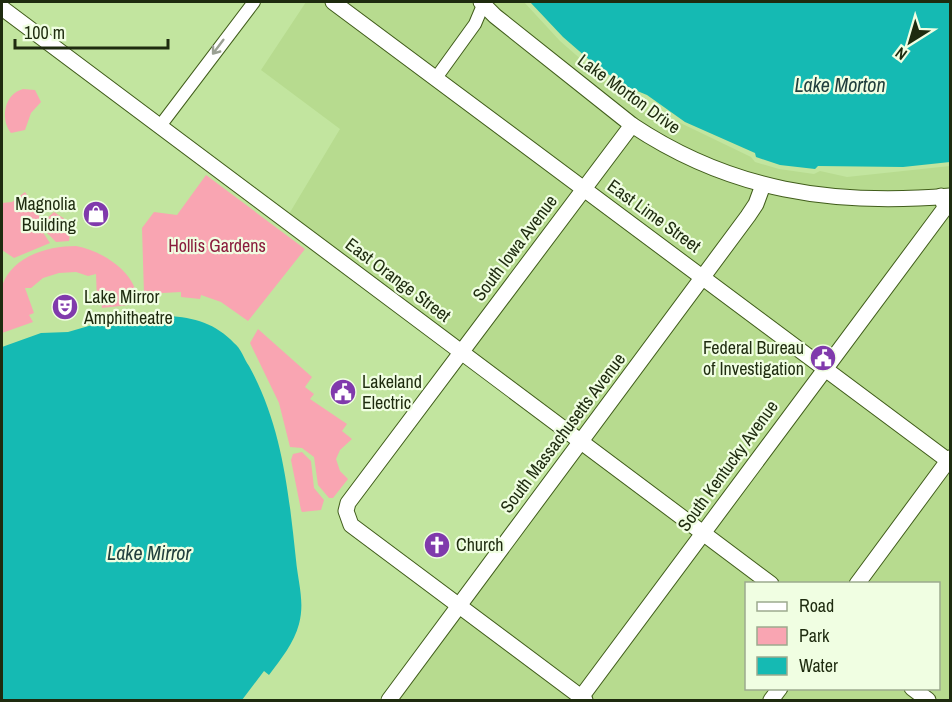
<svg xmlns="http://www.w3.org/2000/svg" width="952" height="702" viewBox="0 0 952 702" font-family="'Archivo Narrow',sans-serif">
  <style>
    .built { fill: #b7db8f }
    .green { fill: #f9a5b2 }
    .water { fill: #15bab3 }
    .lines { fill: none; stroke-linecap: round; stroke-linejoin: round }
    .minor-casing { stroke: #415d1b; stroke-width: 14 }
    .tertiary-casing { stroke: #415d1b; stroke-width: 17 }
    .minor { stroke: #fff; stroke-width: 12 }
    .tertiary { stroke: #fff; stroke-width: 15 }
    .oneway { stroke: #9aa093 }
    .labels { text-anchor: middle; stroke-width: 4.5; stroke-linejoin: round; paint-order: stroke }
    .street-label { font-size: 18px; fill: #1e2b0f; stroke: #f0fee2 }
    .poi-label { font-size: 18px; fill: #1e2b0f; stroke: #f0fee2; text-anchor: start }
    .park-label { font-size: 18px; fill: #8a1d3c; stroke: #f0fee2 }
    .water-label { font-size: 20px; font-style: italic; fill: #213f3d; stroke: #f0fee2 }
  </style>
  <rect width="100%" height="100%" fill="#c2e59f"/>
  <g class="built">
    <polygon points="306,2 323,2 576,191 462,343 289,214 340,129 261,70"/>
    <polygon points="343,2 475,2 477,6 470,22 435,70"/>
    <polygon points="490,2 524,2 560,41 591,68 637,102 751,157 755,162 779,169 814,174 820,171 847,177 950,166 950,190 845,193 764,180 684,149 635,120 499,12"/>
    <polygon points="485,15 624,126 583,181 443,76"/>
    <polygon points="633,132 756,189 751,202 702,269 592,187"/>
    <polygon points="766,192 843,204 937,202 939,207 823,361 711,275"/>
    <polygon points="585,197 695,278 580,434 471,350"/>
    <polygon points="950,201 950,449 948,453 832,367"/>
    <polygon points="704,284 816,371 702,526 589,440"/>
    <polygon points="825,377 941,462 850,583 781,583 711,532"/>
    <polygon points="582,449 695,535 581,690 468,604"/>
    <polygon points="950,470 950,700 938,700 922,689 938,688 938,584 864,584"/>
    <polygon points="704,542 761,583 746,584 746,688 773,689 765,700 595,700 589,696"/>
    <polygon points="461,613 573,699 573,700 396,700"/>
    <polygon points="786,688 902,689 918,700 778,700"/>
  </g>
  <g class="green">
    <path d="M23,89L35,90L41,102L31,113L25,130L11,133C0,119 4,94 23,89Z"/>
    <polygon points="206,175 305,249 248,321 221,302 201,295 200,299 181,297 181,292 144,294 142,228 154,212 177,215"/>
    <polygon points="25,192 39,211 40,228 50,243 14,258 2,250 2,203 12,202"/>
    <polygon points="54,212 71,223 69,241 56,242 44,230 44,221"/>
    <path d="M76,246C103,251 138,273 138,304L102,308L101,300H97L96,274L88,276L76,272L59,273L43,278L31,288H25L34,313L29,315L33,322L2,333C1,319 0,299 2,286C12,256 48,246 76,246Z"/>
    <polygon points="258,329 312,377 305,387 314,394 310,399 347,424 342,431 352,439 340,450 336,459 340,471 348,479 333,498 329,498 318,485 314,457 302,448 290,447 279,403 250,343"/>
    <polygon points="302,452 311,461 314,488 324,500 321,510 302,512 301,510 291,460 293,454"/>
  </g>
  <g class="water">
    <polygon points="530,2 950,2 950,162 903,167 818,166 815,169 780,165 756,157 755,153 685,122 647,95 625,86 594,64 563,37"/>
    <path d="M168,316C194,317 216,324 234,343C241,348 244,359 249,366C282,425 289,494 296,560C298,582 305,602 299,624C294,643 281,659 269,675L264,671L242,700H2V347L41,333L68,332L99,323Z"/>
  </g>
  <g class="lines">
    <defs>
      <g id="minor">
        <polyline points="436,78 475,24 483,5"/>
        <polyline points="160,126 254,2"/>
      </g>
      <g id="tertiary">
        <polyline points="333,2 950,462"/>
        <path d="M481,2L495,16L632,125C731,191 833,206 950,196"/>
        <polyline points="2,8 771,584"/>
        <polyline points="857,584 950,458"/>
        <polyline points="912,688 928,700"/>
        <polyline points="389,700 748,216 756,204 763,185"/>
        <polyline points="579,700 945,208 941,196"/>
        <polyline points="585,700 351,525 346,511 348,503 632,125"/>
        <polyline points="771,700 780,688"/>
      </g>
    </defs>
    <use href="#minor" class="minor-casing"/>
    <use href="#tertiary" class="tertiary-casing"/>
    <use href="#minor" class="minor"/>
    <use href="#tertiary" class="tertiary"/>
  </g>
  <defs><path id="oneway-shaft" d="M-6 0H5M1.5-3L5.5 0L1.5 3" fill="none" stroke-width="1.6" stroke-linecap="round" stroke-linejoin="round" transform="scale(1.5)"/></defs>
  <use class="oneway" href="#oneway-shaft" transform="translate(218 47) rotate(127)"/>
  <defs>
    <symbol id="shop-disc" viewBox="-11 -11 22 22"><circle r="9.5" fill="#803aac" stroke="#f0fee2"/><path d="M-5-2.5h2.3a2.7 3.5 0 0 1 5.4 0H5L5.5 6h-11ZM-1.5-2.5h3a1.5 2.3 0 0 0-3 0Z" fill="#fff"/></symbol>
    <symbol id="theatre-disc" viewBox="-11 -11 22 22"><circle r="9.5" fill="#803aac" stroke="#f0fee2"/><path d="M-5-5.5Q0-4 5-5.5V0Q5 5 0 6Q-5 5-5 0ZM-3.3-2.5H-1v1.5H-3.3ZM1-2.5H3.3v1.5H1ZM-2.8 1Q0 5.5 2.8 1Z" fill="#fff"/></symbol>
    <symbol id="civic-disc" viewBox="-11 -11 22 22"><circle r="9.5" fill="#803aac" stroke="#f0fee2"/><path d="M-.6-6.5H3V-4.5H.6V-3L4-1V1h2V6H-6V1h2V-1L-.6-3ZM-1.2 2.5V6h2.4V2.5Z" fill="#fff"/></symbol>
    <symbol id="church-disc" viewBox="-11 -11 22 22"><circle r="9.5" fill="#803aac" stroke="#f0fee2"/><path d="M-1.2-6h2.4v3.5h3.3v2.4h-3.3V6h-2.4V-.1h-3.3v-2.4h3.3Z" fill="#fff"/></symbol>
  </defs>
  <g fill-rule="evenodd">
    <use href="#shop-disc" x="81" y="199" width="30" height="30"/>
    <use href="#theatre-disc" x="50" y="292" width="30" height="30"/>
    <use href="#civic-disc" x="808" y="343" width="30" height="30"/>
    <use href="#civic-disc" x="328" y="377" width="30" height="30"/>
    <use href="#church-disc" x="422" y="530" width="30" height="30"/>
  </g>
  <g class="labels">
    <g class="street-label">
      <text transform="translate(629 94) rotate(36)" y="6">Lake Morton Drive</text>
      <text transform="translate(654 216) rotate(36)" y="6">East Lime Street</text>
      <text transform="translate(515 248) rotate(-53)" y="6">South Iowa Avenue</text>
      <text transform="translate(398 280) rotate(37)" y="6">East Orange Street</text>
      <text transform="translate(563 433) rotate(-53)" y="6">South Massachusetts Avenue</text>
      <text transform="translate(728 466) rotate(-54)" y="6">South Kentucky Avenue</text>
    </g>
    <g class="poi-label">
      <text x="76" y="210" text-anchor="end">Magnolia<tspan x="76" dy="21">Building</tspan></text>
      <text x="84" y="303">Lake Mirror<tspan x="84" dy="21">Amphitheatre</tspan></text>
      <text x="804" y="354" text-anchor="end">Federal Bureau<tspan x="804" dy="21">of Investigation</tspan></text>
      <text x="362" y="388">Lakeland<tspan x="362" dy="21">Electric</tspan></text>
      <text x="456" y="551">Church</text>
    </g>
    <g class="park-label">
      <text x="217" y="252">Hollis Gardens</text>
    </g>
    <g class="water-label">
      <text x="840" y="92">Lake Morton</text>
      <text x="149" y="560">Lake Mirror</text>
    </g>
  </g>
  <rect width="952" height="702" fill="none" stroke="#1e2b0f" stroke-width="6"/>
  <rect x="745" y="582" width="195" height="108" fill="#f0fee2" stroke="#9caa8e" stroke-width="1.5"/>
  <rect x="757" y="602" width="30" height="9" fill="#ffffff" stroke="#9caa8e" stroke-width="1.5"/>
  <text x="799" y="612" font-size="18" fill="#1e2b0f">Road</text>
  <rect x="757" y="627" width="30" height="18" fill="#f9a5b2" stroke="#9caa8e" stroke-width="1.5"/>
  <text x="799" y="642" font-size="18" fill="#1e2b0f">Park</text>
  <rect x="757" y="657" width="30" height="18" fill="#15bab3" stroke="#9caa8e" stroke-width="1.5"/>
  <text x="799" y="672" font-size="18" fill="#1e2b0f">Water</text>
  <g transform="translate(910 42) rotate(217)" stroke="#f0fee2" stroke-width="4.5" paint-order="stroke">
  <path d="M0-4.5L10 22L0 15L-10 22Z" fill="#1e2b0f"/>
  <text y="-9" font-size="16" font-weight="bold" text-anchor="middle" fill="#1e2b0f">N</text>
  </g>
  <path d="M15 39v9h153v-9" fill="none" stroke="#1e2b0f" stroke-width="3"/>
  <text x="24" y="39" font-size="18" fill="#1e2b0f" stroke="#f0fee2" stroke-width="4.5" paint-order="stroke">100 m</text>
</svg>
